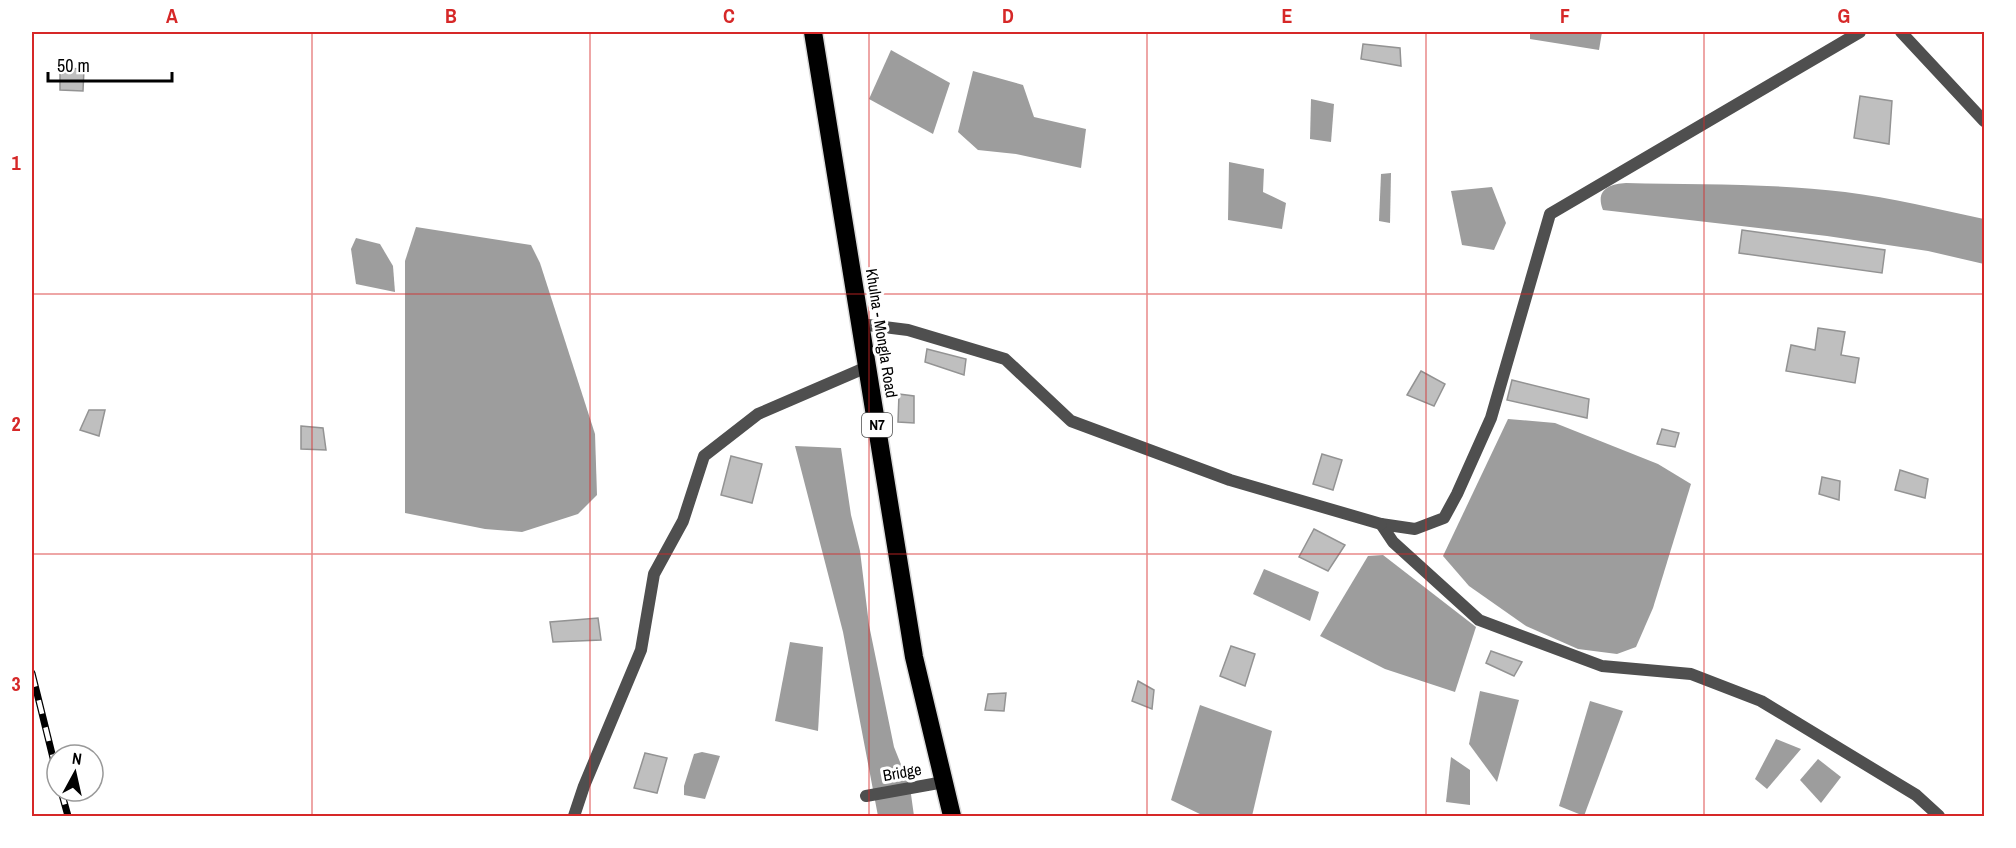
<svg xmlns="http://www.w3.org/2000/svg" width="2016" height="848" viewBox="0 0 2016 848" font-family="'Archivo Narrow',sans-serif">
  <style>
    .water { fill: #9d9d9d }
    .building { fill: #bfbfbf; stroke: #939393; stroke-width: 1.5 }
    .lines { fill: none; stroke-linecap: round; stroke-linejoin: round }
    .highway-casing { stroke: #dbdbdb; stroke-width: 21 }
    .street { stroke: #4f4f4f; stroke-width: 12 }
    .highway { stroke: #000; stroke-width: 18 }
    .rail-casing { stroke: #000; stroke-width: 7 }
    .rail { stroke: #fff; stroke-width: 4.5; stroke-dasharray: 14; stroke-linecap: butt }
    .grid { fill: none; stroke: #d62828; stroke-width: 1.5; stroke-opacity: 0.55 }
    .labels { text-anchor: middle; stroke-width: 6; stroke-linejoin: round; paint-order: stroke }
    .shield { fill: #fff; stroke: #4c4c4c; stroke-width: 1.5 }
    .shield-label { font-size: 15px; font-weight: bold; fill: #000 }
    .street-label { font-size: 16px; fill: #000; stroke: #fff }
    .neatline { fill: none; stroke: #d62828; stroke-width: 2 }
    .grid-label { font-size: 20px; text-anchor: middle; font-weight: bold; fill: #d62828 }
  </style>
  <rect width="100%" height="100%" fill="#fff"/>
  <g class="water">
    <polygon points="1530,32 1602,32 1599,50 1530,39"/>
    <polygon points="891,50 950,83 933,134 869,99"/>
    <polygon points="973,71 1023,85 1034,117 1086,129 1081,168 1016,154 978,150 958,132"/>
    <polygon points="1311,99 1334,104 1331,142 1310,139"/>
    <polygon points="1229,162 1264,169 1263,192 1286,203 1282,229 1228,220"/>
    <polygon points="1391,173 1390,223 1379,221 1381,174"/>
    <path d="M1626,183C1699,185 1773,183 1845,192C1892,198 1938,209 1984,219V264L1928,251L1827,236L1603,210C1595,190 1609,184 1626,183Z"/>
    <polygon points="1492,187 1506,223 1494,250 1462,245 1451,191"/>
    <polygon points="416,227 531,245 540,263 595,434 597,495 578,514 522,532 485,529 405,513 405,261"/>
    <polygon points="356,238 380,244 393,266 395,292 356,284 351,249"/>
    <polygon points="1508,419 1555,423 1658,464 1691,484 1653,608 1636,647 1617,654 1578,649 1526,626 1469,586 1443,556"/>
    <polygon points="795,446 841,448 851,515 860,551 869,625 894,747 910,787 914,816 878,816 843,632"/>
    <polygon points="1383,555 1476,627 1455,692 1385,669 1320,636 1368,556"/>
    <polygon points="1264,569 1319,592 1310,621 1253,594"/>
    <polygon points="790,642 823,647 818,731 775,721"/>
    <polygon points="1480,691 1519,700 1497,782 1469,744"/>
    <polygon points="1590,701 1623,711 1584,816 1559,806"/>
    <polygon points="1200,705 1272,731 1252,816 1204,816 1171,800"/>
    <polygon points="1776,739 1801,749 1767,789 1755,779"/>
    <polygon points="702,752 720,756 705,799 684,795 684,786 694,754"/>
    <polygon points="1451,757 1470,770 1470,805 1446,802"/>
    <polygon points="1818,759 1841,777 1821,803 1800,780"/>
  </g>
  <g class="building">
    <polygon points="1363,44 1400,48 1401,66 1361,59"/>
    <polygon points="60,68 84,69 83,91 60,90"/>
    <polygon points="1860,96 1892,101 1889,144 1854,138"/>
    <polygon points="1742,230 1885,250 1882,273 1739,253"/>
    <polygon points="1818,328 1845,332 1841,355 1859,358 1855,383 1786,371 1791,345 1815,350"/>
    <polygon points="927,349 966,359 964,375 925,362"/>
    <polygon points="1421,371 1445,384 1434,406 1407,395"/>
    <polygon points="1512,380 1589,399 1587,418 1507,400"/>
    <polygon points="899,394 914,396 914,423 898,422"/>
    <polygon points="89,410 105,410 99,436 80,430"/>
    <polygon points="301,426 323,428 326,450 301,449"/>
    <polygon points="1662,429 1679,433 1675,447 1657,444"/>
    <polygon points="1322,454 1342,460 1333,490 1313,484"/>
    <polygon points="731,456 762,464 752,503 721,495"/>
    <polygon points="1900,470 1928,479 1925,498 1895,490"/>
    <polygon points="1822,477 1840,481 1839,500 1819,494"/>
    <polygon points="1314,529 1345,545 1328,571 1299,557"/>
    <polygon points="598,618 601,640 553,642 550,622"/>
    <polygon points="1231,646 1255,654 1245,686 1220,676"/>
    <polygon points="1491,651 1522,662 1514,676 1486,663"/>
    <polygon points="1138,681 1154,690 1152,709 1132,701"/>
    <polygon points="1006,693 1004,711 985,710 988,694"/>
    <polygon points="645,753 667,758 657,793 634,788"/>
  </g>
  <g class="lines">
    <defs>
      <polyline id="highway" points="813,32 914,657 952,816"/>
    </defs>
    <use href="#highway" class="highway-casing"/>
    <g class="street">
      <polyline points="1860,32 1550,214 1491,418 1457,494 1444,518 1415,529 1381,524 1393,542 1479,620 1602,666 1691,674 1761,701 1916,795 1939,816"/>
      <polyline points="1901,32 1984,121"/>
      <polyline points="860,324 908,330 1005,359 1071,421 1230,480 1381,524"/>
      <polyline points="866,796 944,782"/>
      <polyline points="574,816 584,786 641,650 654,574 683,521 704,456 758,414 867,367"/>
    </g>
    <use href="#highway" class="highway"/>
    <defs>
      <g id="rail">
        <polyline points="32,673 57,774"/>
        <polyline points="61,791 68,816"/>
      </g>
    </defs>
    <use href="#rail" class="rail-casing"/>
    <use href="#rail" class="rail"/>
  </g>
  <path class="grid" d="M312,32V816M590,32V816M869,32V816M1147,32V816M1426,32V816M1704,32V816M32,294H1984M32,554H1984"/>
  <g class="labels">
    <rect class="shield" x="862" y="413" width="30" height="24" rx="4.5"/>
    <g class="shield-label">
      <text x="877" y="430">N7</text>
    </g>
    <g class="street-label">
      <text transform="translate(882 333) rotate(81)" y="6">Khulna - Mongla Road</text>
      <text transform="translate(902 772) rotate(-10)" y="6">Bridge</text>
    </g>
  </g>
  <rect width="2016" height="848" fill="none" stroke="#ffffff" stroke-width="66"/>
  <g transform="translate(75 773) rotate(8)"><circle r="28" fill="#ffffff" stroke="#999999" stroke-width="1.5"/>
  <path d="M0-4.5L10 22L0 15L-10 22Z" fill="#000000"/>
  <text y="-9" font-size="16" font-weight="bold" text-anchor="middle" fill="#000000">N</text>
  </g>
  <path d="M48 72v9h124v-9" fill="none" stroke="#000000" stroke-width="3"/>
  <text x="57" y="72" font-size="18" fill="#000000" stroke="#ffffff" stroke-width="4.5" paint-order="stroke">50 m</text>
  <rect x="33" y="33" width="1950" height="782" class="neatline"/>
  <g class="grid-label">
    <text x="172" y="23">A</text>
    <text x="451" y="23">B</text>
    <text x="729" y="23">C</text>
    <text x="1008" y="23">D</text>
    <text x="1287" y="23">E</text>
    <text x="1565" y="23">F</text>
    <text x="1844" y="23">G</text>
    <text x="16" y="170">1</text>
    <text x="16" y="431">2</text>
    <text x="16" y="691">3</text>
  </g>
</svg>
